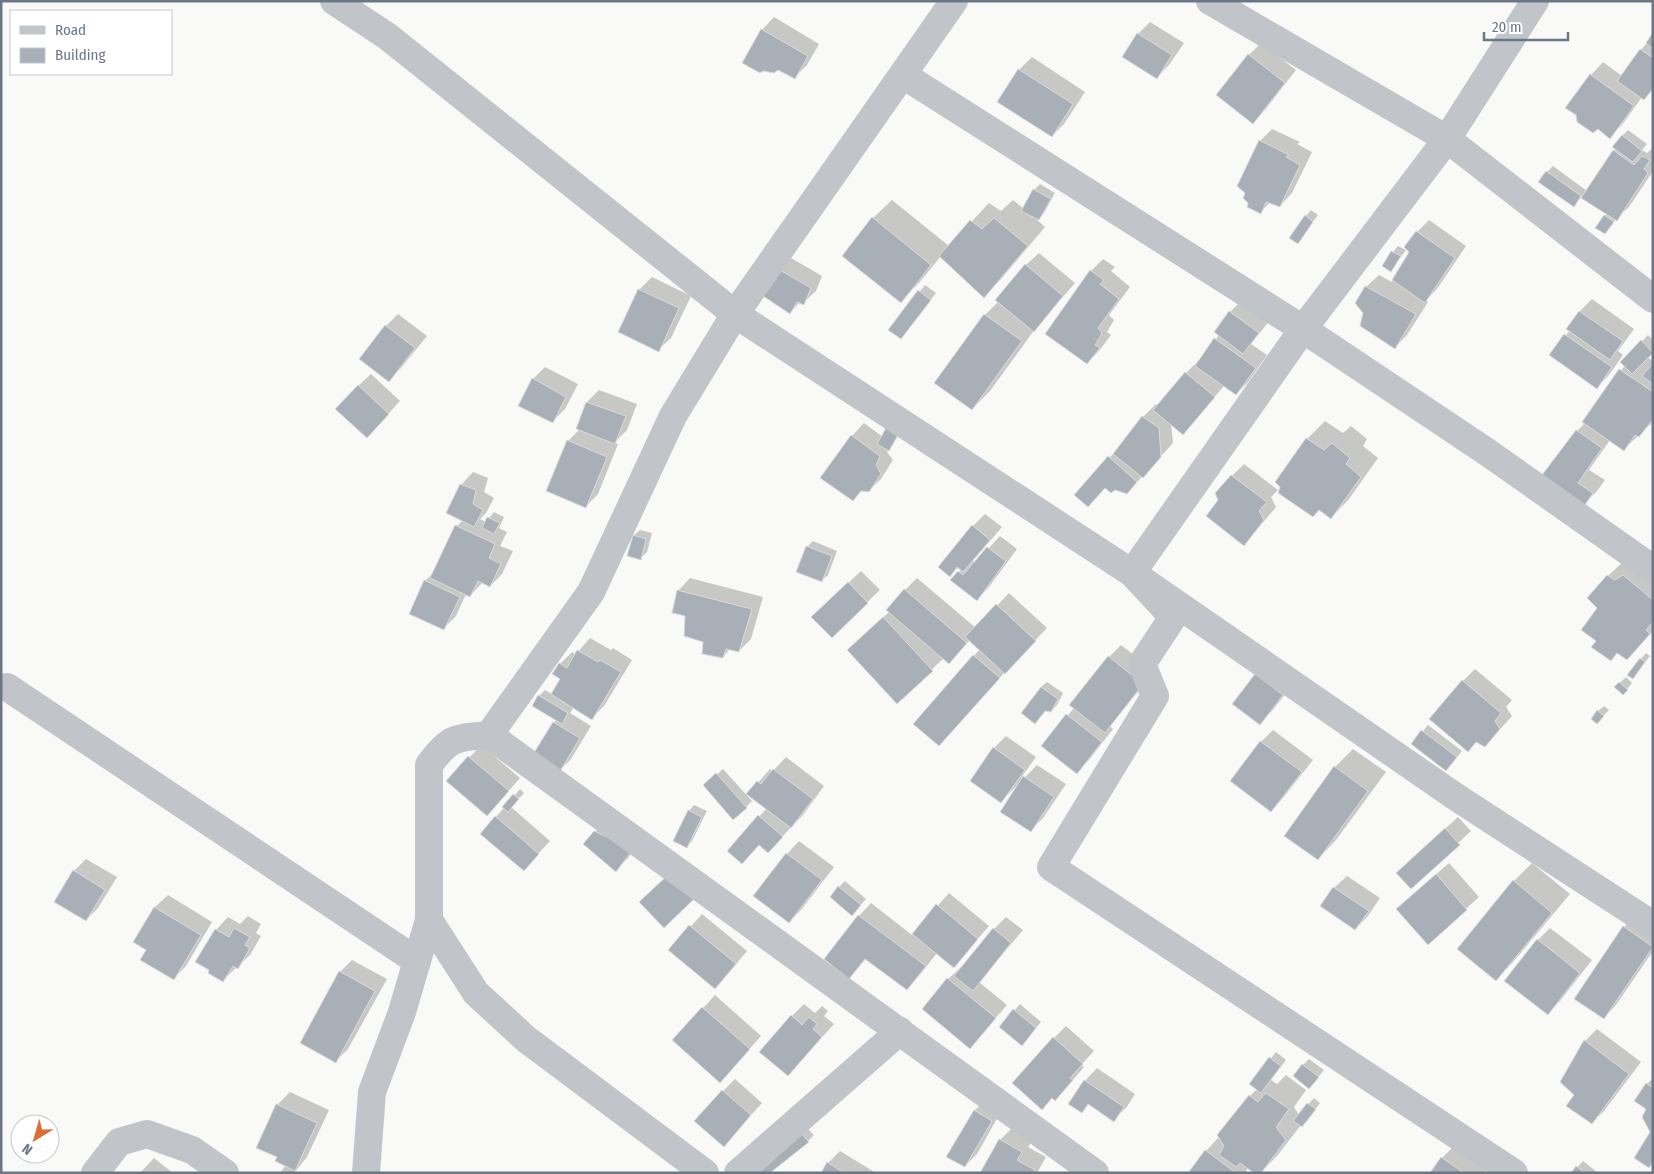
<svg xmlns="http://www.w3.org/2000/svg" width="1654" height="1174" viewBox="0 0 1654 1174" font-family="'Fira Sans Condensed',sans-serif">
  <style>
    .shadow { fill: #0003 }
    .building { fill: #a8afb7; stroke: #dbdcda }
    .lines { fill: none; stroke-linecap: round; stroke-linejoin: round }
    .minor { stroke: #c1c5c9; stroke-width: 28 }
  </style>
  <rect width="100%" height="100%" fill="#f9faf8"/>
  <g class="shadow">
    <polygon points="774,17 819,44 807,65 795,77 778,68 762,30"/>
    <polygon points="1150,22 1184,43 1169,65 1157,77 1124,56 1138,34"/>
    <polygon points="1653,34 1653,90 1644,99 1642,97 1622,125 1609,137 1591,75 1603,62 1622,76"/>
    <polygon points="1261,43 1296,70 1265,110 1253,122 1218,95 1249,55"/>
    <polygon points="1032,57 1085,92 1064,124 1052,136 999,102 1019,70"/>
    <polygon points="1272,129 1300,142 1297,144 1312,152 1292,193 1280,206 1270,202 1261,212 1249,202 1260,141"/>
    <polygon points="1628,130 1647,144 1642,150 1647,153 1653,148 1653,171 1629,207 1616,219 1605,233 1605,216 1608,213 1582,196 1574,205 1547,172 1553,166 1587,191 1616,148 1622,136"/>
    <polygon points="1040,184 1055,193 1044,213 1037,220 1045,227 1002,278 984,296 941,256 919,283 901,301 873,218 892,200 949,246 989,203 1001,211 1013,200 1024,209 1034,190"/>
    <polygon points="1311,210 1318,215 1298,242 1306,216"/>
    <polygon points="1429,220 1466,246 1437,289 1426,300 1428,302 1407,335 1395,347 1364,313 1366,287 1379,275 1392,282 1411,252 1417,232"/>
    <polygon points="1398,246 1406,250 1391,270 1383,265"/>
    <polygon points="1039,253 1075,283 1035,329 990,391 972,409 985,315 999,301 1026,265"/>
    <polygon points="791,258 822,276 816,291 803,303 800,302 790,313 762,294"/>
    <polygon points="1103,259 1115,267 1111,271 1130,287 1109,315 1114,320 1107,332 1111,335 1099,351 1087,363 1091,271"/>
    <polygon points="652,277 691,296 671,338 658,350 619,332 639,290"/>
    <polygon points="925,285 936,293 901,338 890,329"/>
    <polygon points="1592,299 1634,329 1618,351 1623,355 1609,375 1597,387 1551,355 1570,330 1567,329 1580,311"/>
    <polygon points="1242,300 1270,320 1251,344 1267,355 1248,382 1236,394 1224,386 1183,433 1171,423 1173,443 1127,493 1106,487 1088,506 1076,495 1122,444 1143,417 1156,404 1158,406 1186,373 1198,361 1199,362 1219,335 1230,312"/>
    <polygon points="398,314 427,336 401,368 389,380 361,359 386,326"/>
    <polygon points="1648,335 1653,340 1653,351 1647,357 1653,361 1653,422 1624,449 1610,440 1589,470 1605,480 1597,491 1585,503 1544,475 1577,431 1585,423 1625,365 1622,362"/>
    <polygon points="545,367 578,384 565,409 552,422 533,379"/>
    <polygon points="371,374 400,401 379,424 358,386"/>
    <polygon points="599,390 637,404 627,430 614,443 618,444 598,494 585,507 568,441 580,429 578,428 587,402"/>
    <polygon points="1325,421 1343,433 1351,426 1367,439 1363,446 1378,458 1349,499 1331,518 1307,439"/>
    <polygon points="864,423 883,437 903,429 887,452 893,460 881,479 868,491 862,490 853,500 822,477 852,436"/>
    <polygon points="1244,464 1278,490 1271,497 1276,507 1244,545 1219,500 1232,476"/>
    <polygon points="473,472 488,478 484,492 494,498 486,513 480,519 486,522 494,512 504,517 499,528 507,532 500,546 513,551 502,574 490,586 483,582 470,596 466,594 456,616 443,629 425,581 436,570 457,526 463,520 461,485"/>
    <polygon points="985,514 1002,527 973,561 975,563 1000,536 1017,549 989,587 977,599 952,580 962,569 959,567 950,575 973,526"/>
    <polygon points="640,530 652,533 647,552 641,558 634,535"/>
    <polygon points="813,541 837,551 828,575 822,580 807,547"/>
    <polygon points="1627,558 1653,567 1653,631 1627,658 1618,652 1611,660 1598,641 1599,608 1608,576"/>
    <polygon points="861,571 880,590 832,636 825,605"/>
    <polygon points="690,578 763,597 751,639 739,651 730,649 723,657 704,641 687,615 678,591"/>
    <polygon points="917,578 976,628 1009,593 1047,628 1005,672 939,744 915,723 980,649 970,640 961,650 944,658 897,702 867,632 890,611 905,590"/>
    <polygon points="590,638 611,650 613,648 632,660 604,706 592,718 574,707 570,713 591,726 571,759 559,771 554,722 557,720 539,696 545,690 552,694 562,678 560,664 572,652 576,654"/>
    <polygon points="1121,645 1155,671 1110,726 1113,729 1089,760 1077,772 1043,746 1074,708 1109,657"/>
    <polygon points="1646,653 1650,656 1633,678 1641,659"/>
    <polygon points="1475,669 1512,700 1506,707 1512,716 1485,746 1477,741 1468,750 1463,681"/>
    <polygon points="1256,675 1294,683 1272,711 1260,723"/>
    <polygon points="1626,677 1632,683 1623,694 1620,683"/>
    <polygon points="1047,682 1063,693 1057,705 1051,711 1046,710 1035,723 1041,687"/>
    <polygon points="1604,706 1609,710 1597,722 1598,711"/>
    <polygon points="1428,725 1462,751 1452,764 1413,744"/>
    <polygon points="1273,730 1313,760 1283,798 1271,811 1261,742"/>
    <polygon points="1006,736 1036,757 1021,778 1023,779 1037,765 1066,784 1043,818 1031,830 1017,785 1001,802 994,748"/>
    <polygon points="481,745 520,778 499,802 448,781"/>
    <polygon points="1353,749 1386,772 1336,840 1318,859 1335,767"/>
    <polygon points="786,757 824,786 803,815 780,839 729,850 767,808 748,794 770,769 773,771"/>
    <polygon points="723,769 752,801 746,807 705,786"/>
    <polygon points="520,789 524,793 511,807 550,841 524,869 496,817"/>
    <polygon points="694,805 707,811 692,841 686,847 689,811"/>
    <polygon points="1458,817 1471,831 1411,887 1410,860"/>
    <polygon points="608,820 645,836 628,858 616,870 595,832"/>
    <polygon points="799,841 834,867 801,910 789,922 755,896 787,854"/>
    <polygon points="86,859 117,877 98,908 86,920 74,871"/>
    <polygon points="1449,863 1479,897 1428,943 1410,897"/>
    <polygon points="1532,863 1570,894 1514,961 1496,980 1514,881"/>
    <polygon points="1347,876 1380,898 1368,916 1355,929 1322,906 1334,888"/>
    <polygon points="845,881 866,899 858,908 839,887"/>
    <polygon points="949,893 989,926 954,966 937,953 919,976 907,989 867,958 849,977 826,959 859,916 871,903 912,935"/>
    <polygon points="168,895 212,922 186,966 173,979 148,949 135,941 155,907"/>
    <polygon points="702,914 747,951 727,975 670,950"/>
    <polygon points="1636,915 1653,926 1653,951 1616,1005 1604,1018 1624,927"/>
    <polygon points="248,916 261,924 256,933 261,936 250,955 223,980 216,930 228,917 240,924"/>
    <polygon points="1006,917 1023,930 979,982 1007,1005 970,1047 948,979 961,967 962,968 994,929"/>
    <polygon points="1550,928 1592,960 1560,1001 1548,1013 1538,940"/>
    <polygon points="352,960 387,979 348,1049 336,1061 340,972"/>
    <polygon points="715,995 761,1036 732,1069 674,1040"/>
    <polygon points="804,1004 815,1013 822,1006 828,1011 824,1016 834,1024 788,1075 792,1016"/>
    <polygon points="1020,1004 1041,1022 1028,1038 1001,1026"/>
    <polygon points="1066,1026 1094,1051 1081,1065 1084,1067 1067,1087 1053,1097 1054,1038"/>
    <polygon points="1597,1029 1641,1062 1604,1111 1592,1123 1576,1095 1585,1041"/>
    <polygon points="1276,1052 1286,1060 1271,1080 1277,1084 1286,1075 1306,1090 1294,1107 1299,1115 1314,1098 1320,1103 1308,1120 1301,1125 1277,1156 1260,1173 1248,1168 1245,1173 1190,1173 1206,1151 1218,1138 1222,1142 1250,1096 1257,1089 1251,1084"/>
    <polygon points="1309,1059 1324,1070 1315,1081 1303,1065"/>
    <polygon points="1097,1068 1135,1094 1126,1108 1113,1120 1089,1104 1082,1111 1070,1103 1085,1081"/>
    <polygon points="1653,1078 1653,1162 1647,1084"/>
    <polygon points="735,1079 762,1103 724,1145 723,1091"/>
    <polygon points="290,1092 329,1110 307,1157 294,1173 280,1173 286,1165 279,1157 258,1147 278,1104"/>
    <polygon points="987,1099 1003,1108 977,1154 965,1166 974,1111"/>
    <polygon points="807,1128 814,1135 808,1141 761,1173 758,1169"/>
    <polygon points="1012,1128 1033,1140 1028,1147 1046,1157 1037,1173 981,1173 1000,1140"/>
    <polygon points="1454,1146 1487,1168 1484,1173 1432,1173 1442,1158"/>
    <polygon points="840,1151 876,1173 822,1173 828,1163"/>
    <polygon points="154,1158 173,1173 140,1173"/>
    <polygon points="1583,1161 1598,1173 1572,1173"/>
  </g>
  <g class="building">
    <polygon points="761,29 808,56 795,79 778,70 774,73 763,71 760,73 742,63"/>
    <polygon points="1653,32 1653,49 1646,43"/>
    <polygon points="1137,33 1172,55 1157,79 1122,57"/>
    <polygon points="1640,49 1653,58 1653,88 1644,100 1617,81"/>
    <polygon points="1248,54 1285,83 1253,124 1216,95"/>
    <polygon points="1018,69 1073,104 1052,137 997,102"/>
    <polygon points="1590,74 1634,106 1610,139 1598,129 1593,133 1577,122 1576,115 1565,108"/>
    <polygon points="1622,135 1642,151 1633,162 1612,147"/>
    <polygon points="1259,140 1289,155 1286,157 1300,165 1280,207 1266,202 1261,214 1247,207 1248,203 1243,198 1245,193 1237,186"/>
    <polygon points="1613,150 1634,165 1642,156 1650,160 1644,169 1648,173 1617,221 1581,198"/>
    <polygon points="1546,171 1581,196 1574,207 1538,182"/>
    <polygon points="1033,189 1051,199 1039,220 1021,211"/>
    <polygon points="1305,215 1313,222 1298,244 1289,238"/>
    <polygon points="1604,215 1614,222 1605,234 1595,228"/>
    <polygon points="872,217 931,265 901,303 842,256"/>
    <polygon points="994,218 1028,246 984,298 939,256 970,220 982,229"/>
    <polygon points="1416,231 1455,258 1425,303 1392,280 1409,252 1404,247"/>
    <polygon points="1391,251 1401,256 1391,272 1382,266"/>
    <polygon points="1025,264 1063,296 1034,332 995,300"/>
    <polygon points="778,269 811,288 804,305 797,302 790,314 760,294"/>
    <polygon points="1090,270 1104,280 1100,284 1119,299 1098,328 1102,333 1095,345 1100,348 1087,364 1045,334"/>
    <polygon points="1365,286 1416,314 1395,349 1360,326 1363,313 1355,303"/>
    <polygon points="638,289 679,308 659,352 618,332"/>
    <polygon points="918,290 931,300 901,339 888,330"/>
    <polygon points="1229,311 1259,333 1243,354 1214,332"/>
    <polygon points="1579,311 1623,341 1610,360 1566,329"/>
    <polygon points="984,314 1022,341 972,410 934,383"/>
    <polygon points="385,325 415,348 389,382 359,359"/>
    <polygon points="1564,334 1612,367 1597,389 1549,355"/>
    <polygon points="1214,338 1256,368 1236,395 1195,366"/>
    <polygon points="1641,340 1653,353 1632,374 1620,362"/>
    <polygon points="1653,363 1653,384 1642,376"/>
    <polygon points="1619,369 1653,392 1653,419 1639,437 1635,435 1624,451 1582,422"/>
    <polygon points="1185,372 1215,397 1183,435 1153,410"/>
    <polygon points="532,378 566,397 553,423 518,406"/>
    <polygon points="358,385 389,414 367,438 335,409"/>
    <polygon points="586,402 626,416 615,444 576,429"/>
    <polygon points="1142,416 1159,428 1161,457 1143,478 1113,454"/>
    <polygon points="886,428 898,435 889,451 877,444"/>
    <polygon points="1576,430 1602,448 1578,483 1593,493 1585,505 1542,475"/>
    <polygon points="851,435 880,456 876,465 881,474 869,492 861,491 853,501 820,478"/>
    <polygon points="1306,438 1324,450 1332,443 1350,458 1346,464 1361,477 1331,519 1319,510 1313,517 1278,493 1280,487 1275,482"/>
    <polygon points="567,440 607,457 586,508 546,491"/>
    <polygon points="1108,456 1137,482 1127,494 1115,490 1111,493 1105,488 1088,507 1074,495"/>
    <polygon points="1231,475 1267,502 1259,511 1264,520 1244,546 1206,516 1218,500 1215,493"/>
    <polygon points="460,484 476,490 473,504 483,510 474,527 446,513"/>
    <polygon points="487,517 500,523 494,534 482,528"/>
    <polygon points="455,525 495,544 489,558 501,564 490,587 478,581 470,597 430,578"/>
    <polygon points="972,525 990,540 963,572 957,567 950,577 938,567"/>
    <polygon points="633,535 646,539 641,560 627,556"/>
    <polygon points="806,546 832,556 822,582 796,572"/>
    <polygon points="987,547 1006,561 977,601 950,580 958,571 963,575"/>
    <polygon points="1607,575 1615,580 1623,575 1653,600 1653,622 1646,630 1650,634 1627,660 1617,653 1611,661 1591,647 1596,641 1581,630 1597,608 1587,598"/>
    <polygon points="424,580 460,597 444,630 409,614"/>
    <polygon points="848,582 868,603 832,638 811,617"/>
    <polygon points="904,589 967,643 949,664 886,610"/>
    <polygon points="677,590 752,609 739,652 726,649 723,658 702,654 703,642 684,636 685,616 672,613"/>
    <polygon points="996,604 1036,641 1005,674 965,637"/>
    <polygon points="883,617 933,671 897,704 847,650"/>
    <polygon points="577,650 598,662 600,660 621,672 592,720 551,694 560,679 552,674 559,663 567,668"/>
    <polygon points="973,655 1000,678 939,746 913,724"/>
    <polygon points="1108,656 1143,684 1105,733 1069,705"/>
    <polygon points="1640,658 1645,662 1633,679 1627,675"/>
    <polygon points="1255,674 1283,695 1260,725 1232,704"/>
    <polygon points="1462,680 1501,713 1495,721 1500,729 1485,747 1476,742 1468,752 1429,719"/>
    <polygon points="1619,682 1628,690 1623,695 1614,687"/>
    <polygon points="1041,687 1058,699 1051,712 1045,711 1035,724 1021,713"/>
    <polygon points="538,695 568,713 562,724 532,706"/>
    <polygon points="1597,710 1604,716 1597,724 1591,719"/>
    <polygon points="1066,714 1102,742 1077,774 1041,746"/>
    <polygon points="553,722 580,738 559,773 532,756"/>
    <polygon points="1421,730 1457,757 1446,771 1411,744"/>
    <polygon points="1260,741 1302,772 1271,812 1230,781"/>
    <polygon points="993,747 1025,770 1001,803 970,781"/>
    <polygon points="468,756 509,791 487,816 446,781"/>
    <polygon points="1334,766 1368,791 1318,860 1284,836"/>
    <polygon points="773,769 813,799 791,828 746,794 757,781 761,784"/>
    <polygon points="716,773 747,808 733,820 703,785"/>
    <polygon points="1023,776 1054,797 1031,832 1000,812"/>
    <polygon points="513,794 519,799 508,812 502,807"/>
    <polygon points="688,810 702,817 687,848 673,841"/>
    <polygon points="758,815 783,837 768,853 759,845 742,864 727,851"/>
    <polygon points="495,816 539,854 524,871 480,834"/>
    <polygon points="1445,828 1460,845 1411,889 1396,873"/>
    <polygon points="594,831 633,849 616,872 583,844"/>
    <polygon points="786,853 822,880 789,923 753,896"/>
    <polygon points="73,870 105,890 86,921 54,902"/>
    <polygon points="670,873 695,898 664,928 639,902"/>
    <polygon points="1436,874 1467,910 1428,945 1396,909"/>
    <polygon points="1513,880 1552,913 1496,981 1457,949"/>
    <polygon points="838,886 861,905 852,916 830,897"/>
    <polygon points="1333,887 1369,911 1355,930 1320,906"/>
    <polygon points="936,904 978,939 954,968 912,934"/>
    <polygon points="154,907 201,935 174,980 140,960 146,950 133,942"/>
    <polygon points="858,915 926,966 907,990 865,959 849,979 824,959"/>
    <polygon points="689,925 736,964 715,989 668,950"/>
    <polygon points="1623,926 1653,947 1604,1019 1574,999"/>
    <polygon points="234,928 250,937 245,945 250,948 238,969 233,966 223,982 208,973 209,970 195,962 215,929 229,937"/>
    <polygon points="993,928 1011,943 973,991 954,976"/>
    <polygon points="1537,939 1580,973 1548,1015 1504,981"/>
    <polygon points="339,971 375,991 336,1063 300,1043"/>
    <polygon points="947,978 996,1018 970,1049 922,1009"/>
    <polygon points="702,1007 750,1049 720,1083 672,1040"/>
    <polygon points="1013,1009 1036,1028 1022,1046 999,1027"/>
    <polygon points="791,1015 802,1025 809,1017 817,1024 813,1029 822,1037 788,1076 759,1052"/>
    <polygon points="1053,1037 1083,1064 1070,1078 1073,1080 1055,1101 1052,1098 1042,1110 1012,1083"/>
    <polygon points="1584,1040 1629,1074 1592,1124 1566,1106 1574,1095 1560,1082"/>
    <polygon points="1269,1057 1281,1066 1261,1093 1249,1084"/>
    <polygon points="1302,1064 1319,1077 1309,1089 1293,1076"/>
    <polygon points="1084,1080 1124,1107 1114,1122 1088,1104 1082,1113 1068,1104"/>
    <polygon points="1646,1083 1653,1088 1653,1162 1649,1168 1634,1158 1650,1132 1642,1117 1646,1109 1634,1101"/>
    <polygon points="722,1090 751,1115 724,1147 694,1121"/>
    <polygon points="1266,1093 1289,1109 1276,1127 1286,1140 1261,1173 1254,1173 1240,1163 1236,1167 1219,1155 1224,1146 1217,1135 1249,1095 1258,1102"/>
    <polygon points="1307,1103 1316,1109 1302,1127 1293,1121"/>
    <polygon points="276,1104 317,1123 295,1171 275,1161 277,1157 256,1148"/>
    <polygon points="974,1110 992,1121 965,1167 946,1157"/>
    <polygon points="801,1133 809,1142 770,1173 759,1173"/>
    <polygon points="999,1139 1022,1152 1017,1160 1035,1170 1033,1173 980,1173"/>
    <polygon points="1205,1150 1236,1173 1188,1173"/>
    <polygon points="1441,1157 1464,1173 1430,1173"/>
    <polygon points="827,1162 844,1173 821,1173"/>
    <polygon points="1576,1166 1585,1173 1571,1173"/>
  </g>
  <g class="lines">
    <g class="minor">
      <polyline points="334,1 387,36 735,314 1132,573 1456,797 1653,925"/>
      <polyline points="1210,1 1447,139 1653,299"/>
      <polyline points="903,75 1303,329 1487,452 1653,569"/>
      <polyline points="7,687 417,961"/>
      <polyline points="489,735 1095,1173"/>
      <polyline points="429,920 476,993 526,1039 705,1173"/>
      <polyline points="95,1173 119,1142 147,1134 192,1150 225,1173"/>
      <path d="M366,1173L372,1092L402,1012L429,920V765C450,736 456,738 489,735L591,592L673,416L735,314L954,1"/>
      <polyline points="738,1173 900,1031"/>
      <polyline points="1514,1173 1051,867 1155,696 1142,664 1173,617 1132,573 1303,329 1447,139 1535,1"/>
    </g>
  </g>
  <rect width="1654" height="1174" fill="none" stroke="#6a7787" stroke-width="5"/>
  <rect x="10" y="10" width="162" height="65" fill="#ffffff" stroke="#c3c9cf"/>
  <rect x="20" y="26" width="25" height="8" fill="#c1c5c9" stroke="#c3c9cf"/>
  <text x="55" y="35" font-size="15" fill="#6a7787">Road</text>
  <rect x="20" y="48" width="25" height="15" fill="#a8afb7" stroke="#c3c9cf"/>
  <text x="55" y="60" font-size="15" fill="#6a7787">Building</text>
  <g transform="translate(35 1139) rotate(217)"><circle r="24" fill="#ffffff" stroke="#c3c9cf"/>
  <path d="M0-4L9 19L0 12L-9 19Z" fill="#da6e38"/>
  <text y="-8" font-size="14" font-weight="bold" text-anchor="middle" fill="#6a7787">N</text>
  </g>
  <path d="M1484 32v8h84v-8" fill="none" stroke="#6a7787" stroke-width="2.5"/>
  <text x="1492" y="32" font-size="15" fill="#6a7787" stroke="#ffffff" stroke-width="4" paint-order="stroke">20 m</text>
</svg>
